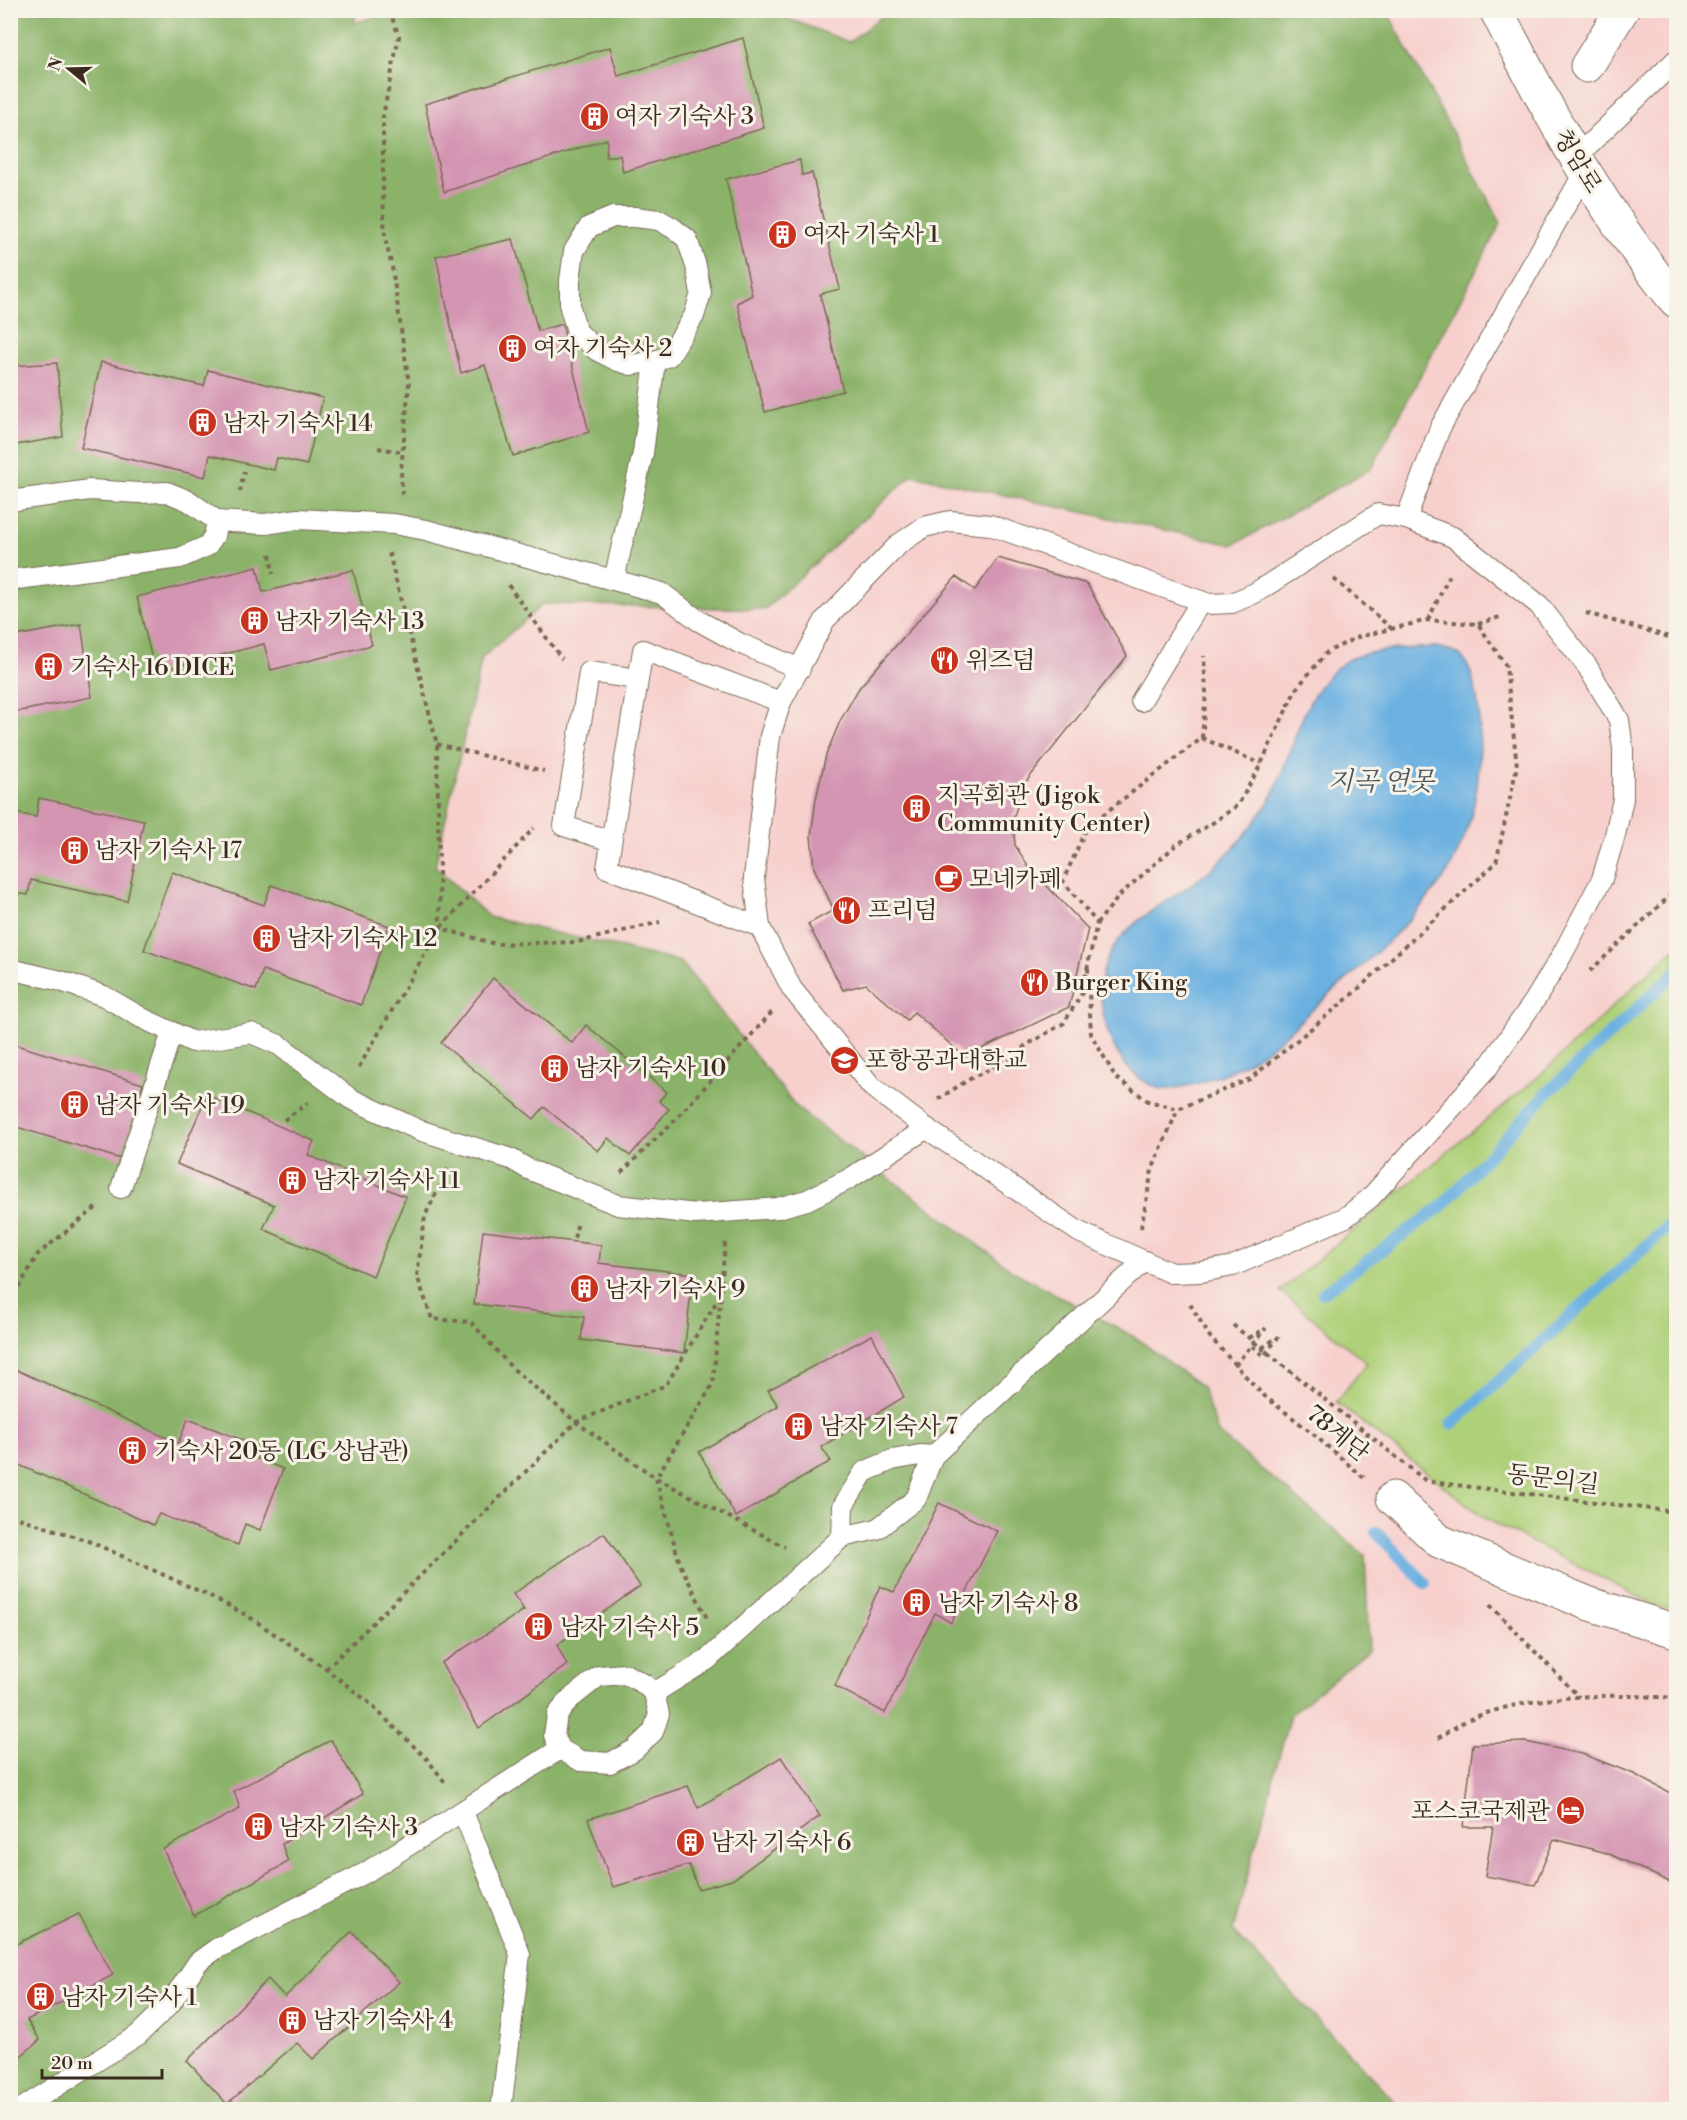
<svg xmlns="http://www.w3.org/2000/svg" width="1687" height="2120" viewBox="0 0 1687 2120" font-family="'Libre Bodoni','Noto Serif KR',serif">
  <style>
    .built { fill: #f7d0ce }
    .green { fill: #aed078; stroke: #747d4b; stroke-width: 1.5 }
    .forest { fill: #8ab268; stroke: #626e43; stroke-width: 1.5 }
    .water { fill: #6bb0e1; stroke: #536d80; stroke-width: 1.5 }
    .lines { fill: none; stroke-linecap: round; stroke-linejoin: round }
    .stream { stroke: #6bb0e1; stroke-width: 12 }
    .building { fill: #d495b2 }
    .lane-casing { stroke: #7a6955; stroke-width: 22 }
    .street-casing { stroke: #7a6955; stroke-width: 35 }
    .path { stroke: #7a6955; stroke-width: 4; stroke-dasharray: 4.5 4.5; stroke-linecap: butt }
    .lane { stroke: #fff; stroke-width: 20 }
    .street { stroke: #fff; stroke-width: 33 }
    .path-bridge { stroke: #7a6955; stroke-width: 4; stroke-dasharray: 4.5 4.5; stroke-linecap: butt }
    .labels { text-anchor: middle; stroke-width: 6; stroke-linejoin: round; paint-order: stroke }
    .poi-label { font-size: 24px; fill: #3b2a1e; stroke: #f7f3e8; text-anchor: start }
    .street-label { font-size: 24px; fill: #3b2a1e; stroke: #f7f3e8 }
    .water-label { font-size: 26px; font-style: italic; fill: #4c5962; stroke: #f7f3e8 }
  </style>
  <rect width="100%" height="100%" fill="#f7f3e8"/>
  <filter id="ink" filterUnits="userSpaceOnUse"><feTurbulence type="fractalNoise" baseFrequency=".0167" numOctaves="2"/><feDisplacementMap in="SourceGraphic" scale="12" xChannelSelector="R" yChannelSelector="G"/><feConvolveMatrix kernelMatrix="1 2 1 2 8 2 1 2 1" color-interpolation-filters="sRGB"/></filter>
  <filter id="wash" filterUnits="userSpaceOnUse"><feTurbulence type="fractalNoise" baseFrequency=".008" numOctaves="4" result="noise"/><feDisplacementMap in="SourceGraphic" scale="24" xChannelSelector="R" yChannelSelector="G"/><feGaussianBlur stdDeviation="1.35" result="paint"/><feColorMatrix in="noise" values="0 0 0 0 0 0 0 0 0 0 0 0 0 0 0 0 0 1.4 0 .05"/><feComposite in="paint" operator="in"/></filter>
  <g filter="url(#wash)">
    <rect width="100%" height="100%" fill="#f0ddbc"/>
    <rect class="built" x="11" y="11" width="1665" height="2098"/>
    <polygon class="green" points="1676,947 1676,1609 1658,1607 1485,1518 1336,1402 1367,1363 1280,1291 1538,1077"/>
    <polygon class="forest" points="401,10 766,10 849,42 888,11 1387,11 1501,223 1371,469 1233,545 912,475 765,609 543,604 482,658 435,866 489,917 681,962 798,1109 1013,1271 1136,1338 1202,1387 1218,1433 1365,1555 1369,1650 1290,1715 1233,1931 1402,2109 11,2110 11,11 358,11 353,23"/>
    <path class="water" d="M1436,647C1444,649 1454,650 1460,655C1474,669 1477,695 1479,714C1482,772 1477,822 1447,873C1442,882 1434,890 1428,898C1396,938 1357,970 1319,1004C1297,1023 1276,1046 1251,1060C1234,1070 1205,1083 1186,1086C1179,1087 1168,1090 1161,1089C1148,1085 1133,1075 1125,1064C1112,1047 1105,1028 1102,1006C1091,931 1160,911 1208,872C1231,853 1250,831 1266,806C1294,761 1297,695 1343,663C1363,649 1412,648 1436,647Z"/>
    <g class="lines">
      <g class="stream">
        <polyline points="1323,1293 1441,1207 1547,1093 1676,972"/>
        <polyline points="1452,1424 1676,1219"/>
        <polyline points="1376,1532 1425,1583"/>
      </g>
    </g>
    <g id="blocks">
      <g class="building">
        <polygon points="743,38 764,128 623,172 620,155 606,157 607,139 444,192 425,104 610,47 618,76"/>
        <polygon points="800,160 802,175 812,173 840,289 820,294 843,391 765,412 737,303 752,295 726,179"/>
        <polygon points="513,239 538,331 562,324 589,432 513,456 485,365 461,373 436,256"/>
        <polygon points="101,362 204,386 208,370 323,398 307,465 277,458 274,470 210,455 205,477 81,448"/>
        <polygon points="57,363 63,437 10,446 10,366"/>
        <polygon points="998,558 1087,584 1127,656 1024,784 1013,819 1015,845 1028,866 1088,929 1069,1007 965,1057 914,1012 907,1020 866,984 843,990 808,924 834,910 814,868 811,836 816,799 826,755 840,721 859,688 956,577 975,590"/>
        <polygon points="257,567 263,592 353,570 372,645 271,670 264,644 155,672 137,597"/>
        <polygon points="81,624 92,697 10,713 10,637"/>
        <polygon points="39,798 144,820 127,901 31,880 28,895 10,892 10,812 36,817"/>
        <polygon points="172,872 264,905 271,885 389,926 361,1005 263,970 256,990 144,950"/>
        <polygon points="493,978 572,1043 586,1025 667,1092 659,1101 669,1109 630,1156 608,1138 598,1151 544,1107 534,1119 441,1043"/>
        <polygon points="10,1043 143,1084 121,1159 10,1125"/>
        <polygon points="207,1095 314,1141 308,1155 406,1197 373,1276 263,1229 274,1205 177,1164"/>
        <polygon points="483,1231 601,1245 599,1263 693,1274 684,1353 581,1340 584,1317 474,1304"/>
        <polygon points="872,1335 904,1397 821,1447 831,1461 736,1517 699,1452 778,1406 768,1390"/>
        <polygon points="10,1367 178,1443 188,1419 258,1446 253,1457 283,1469 260,1530 245,1524 238,1545 159,1514 153,1525 10,1461"/>
        <polygon points="939,1503 997,1531 951,1623 935,1613 885,1713 835,1686 880,1586 894,1592"/>
        <polygon points="604,1533 640,1586 557,1645 567,1665 479,1728 441,1663 524,1610 513,1594"/>
        <polygon points="331,1740 363,1794 282,1844 288,1862 194,1916 163,1849 240,1809 234,1791"/>
        <polygon points="1526,1742 1582,1754 1634,1774 1676,1796 1676,1885 1607,1853 1554,1839 1535,1885 1485,1876 1493,1827 1463,1827 1473,1744"/>
        <polygon points="781,1757 820,1816 732,1880 698,1889 689,1865 613,1887 588,1819 688,1786 698,1808"/>
        <polygon points="79,1914 113,1975 27,2020 40,2040 10,2065 10,1947"/>
        <polygon points="352,1931 399,1982 313,2059 297,2043 227,2104 187,2061 268,1979 285,1997"/>
      </g>
    </g>
  </g>
  <g filter="url(#ink)">
    <use href="#blocks" fill-opacity="0" stroke="#7a6955" stroke-width="1.5"/>
    <g class="lines">
      <defs>
        <g id="lane">
          <polyline points="1576,157 1676,60"/>
          <polygon points="613,217 635,217 659,220 673,228 687,239 696,266 701,293 694,316 669,356 655,361 631,365 618,361 596,350 577,331 570,308 570,280 574,251 589,227"/>
          <polyline points="10,501 90,490 139,493 167,492 189,501 217,521 265,524 298,519 394,524 426,530 662,593 699,621 739,643 800,669"/>
          <polygon points="1378,514 1406,519 1453,537 1539,605 1587,666 1619,720 1623,749 1623,799 1615,835 1602,879 1562,955 1535,1000 1486,1070 1370,1198 1346,1217 1233,1266 1201,1272 1171,1273 1079,1232 930,1131 872,1087 792,989 760,927 754,878 770,736 781,702 825,620 899,544 924,527 950,521 990,525 1209,604 1232,603 1255,593"/>
          <polyline points="1406,519 1440,428 1584,173"/>
          <polyline points="10,580 180,558 207,546 214,536 217,521"/>
          <polyline points="614,580 643,453 655,361"/>
          <polyline points="1141,701 1201,601"/>
          <polyline points="611,841 564,826 586,692 589,672 638,679"/>
          <polyline points="760,927 607,868 643,650 781,702"/>
          <polyline points="10,969 61,981 104,996 142,1018 193,1042 251,1033 279,1045 351,1099 419,1130 511,1159 528,1169 618,1205 696,1214 778,1208 807,1200 849,1179 927,1128"/>
          <polyline points="121,1188 172,1032"/>
          <polyline points="842,1537 843,1506 864,1472 892,1460 920,1455 933,1456"/>
          <polygon points="625,1674 644,1684 654,1693 659,1714 653,1732 634,1750 610,1763 581,1761 560,1749 554,1735 557,1715 570,1699 599,1676"/>
          <polyline points="654,1693 707,1660 842,1537 877,1529 916,1499 933,1456 1144,1261"/>
          <polyline points="463,1812 520,1954 501,2110"/>
          <polyline points="19,2110 138,2035 169,2005 198,1962 216,1949 365,1873 560,1749"/>
        </g>
        <g id="street">
          <path d="M1496,10C1534,84 1572,156 1619,225C1637,251 1655,277 1676,301"/>
          <polyline points="1587,66 1622,10"/>
          <polyline points="1393,1498 1439,1541 1587,1603 1676,1631"/>
        </g>
      </defs>
      <use href="#lane" class="lane-casing"/>
      <use href="#street" class="street-casing"/>
      <g class="path">
        <polyline points="389,10 399,36 383,116 383,195 385,238 392,267 409,384 401,470 402,495"/>
        <polyline points="378,448 403,452"/>
        <polyline points="240,492 244,471"/>
        <polyline points="389,553 437,744 440,928 495,944 578,942 660,922"/>
        <polyline points="270,554 273,574"/>
        <polyline points="1334,579 1392,629"/>
        <polyline points="508,585 562,659"/>
        <polyline points="1586,613 1676,639"/>
        <polyline points="1428,620 1451,572"/>
        <polyline points="1478,624 1503,616"/>
        <polyline points="1202,738 1261,764"/>
        <polyline points="437,744 544,771"/>
        <polyline points="1088,968 1091,1034 1116,1078 1148,1101 1178,1109 1250,1079 1347,999 1496,863 1517,766 1506,666 1478,624 1428,620 1358,637 1327,652 1296,689 1261,764 1238,805 1214,822 1176,845 1121,894 1097,923"/>
        <polyline points="1590,971 1676,890"/>
        <polyline points="359,1067 440,928 534,828"/>
        <polyline points="938,1099 973,1077 1007,1062 1025,1046 1064,1023 1082,993 1097,923 1063,881 1087,827 1202,738 1206,693 1204,656"/>
        <polyline points="284,1120 308,1103"/>
        <polyline points="448,1169 425,1216 417,1276 432,1319 471,1322 511,1367 576,1422 656,1478 680,1564 708,1620"/>
        <polyline points="621,1173 676,1119 772,1012"/>
        <polyline points="1141,1228 1152,1170 1178,1109"/>
        <polyline points="574,1238 578,1222"/>
        <polyline points="725,1243 713,1384 656,1478 785,1547"/>
        <polyline points="10,1303 38,1254 97,1207"/>
        <polyline points="1190,1304 1210,1337 1262,1394 1312,1433 1364,1478"/>
        <polyline points="1249,1338 1263,1330"/>
        <polyline points="1252,1346 1264,1356 1279,1336"/>
        <polyline points="1262,1348 1276,1338"/>
        <polyline points="1235,1365 1266,1328"/>
        <polyline points="1431,1482 1676,1512"/>
        <polyline points="10,1515 91,1542 210,1596 248,1616 326,1669 367,1701 427,1759 447,1785"/>
        <polyline points="1490,1605 1579,1697"/>
        <polyline points="326,1669 576,1422 666,1385 720,1296"/>
        <path d="M1438,1738C1448,1732 1459,1724 1470,1719C1535,1693 1607,1694 1676,1698"/>
      </g>
      <use href="#lane" class="lane"/>
      <use href="#street" class="street"/>
      <polyline class="path-bridge" points="1233,1325 1426,1481"/>
    </g>
  </g>
  <defs>
    <symbol id="building-disc" viewBox="-11 -11 22 22"><circle r="9.5" fill="#c8321e" stroke="#f7f3e8"/><path d="M-4-6H4V6H1V3H-1V6H-4ZM-2.5-4.3h1.7v1.8h-1.7ZM.8-4.3h1.7v1.8H.8ZM-2.5-1h1.7V.8h-1.7ZM.8-1h1.7V.8H.8Z" fill="#fff"/></symbol>
    <symbol id="restaurant-disc" viewBox="-11 -11 22 22"><circle r="9.5" fill="#c8321e" stroke="#f7f3e8"/><path d="M-5-6h1v4h1v-4h1v4h1v-4h1v5L-1.5 .5V6h-2V.5L-5-1ZM5-6V6H3V1.5H1.5Q1.5-4 5-6Z" fill="#fff"/></symbol>
    <symbol id="cafe-disc" viewBox="-11 -11 22 22"><circle r="9.5" fill="#c8321e" stroke="#f7f3e8"/><path d="M-5.5-4.5H6V0H3Q3 3.5 0 3.5H-2.5Q-5.5 3.5-5.5 0ZM3-3.2v2h1.7v-2ZM-6 4.5H4V6H-6Z" fill="#fff"/></symbol>
    <symbol id="university-disc" viewBox="-11 -11 22 22"><circle r="9.5" fill="#c8321e" stroke="#f7f3e8"/><path d="M0-5L7-2L0 1L-7-2ZM-4 1L0 2.5L4 1V4Q0 6-4 4Z" fill="#fff"/></symbol>
    <symbol id="hotel-disc" viewBox="-11 -11 22 22"><circle r="9.5" fill="#c8321e" stroke="#f7f3e8"/><path d="M-6-4.5h1.5V1H6V5H4.5V3h-9V5H-6ZM-4 0a1.8 1.8 0 1 1 3.6 0ZM.5 0V-2.5h3Q6-2.5 6 0Z" fill="#fff"/></symbol>
  </defs>
  <g fill-rule="evenodd">
    <use href="#building-disc" x="578" y="100" width="33" height="33"/>
    <use href="#building-disc" x="766" y="218" width="33" height="33"/>
    <use href="#building-disc" x="496" y="332" width="33" height="33"/>
    <use href="#building-disc" x="186" y="406" width="33" height="33"/>
    <use href="#building-disc" x="238" y="604" width="33" height="33"/>
    <use href="#restaurant-disc" x="928" y="644" width="33" height="33"/>
    <use href="#building-disc" x="32" y="650" width="33" height="33"/>
    <use href="#building-disc" x="900" y="792" width="33" height="33"/>
    <use href="#building-disc" x="58" y="834" width="33" height="33"/>
    <use href="#cafe-disc" x="932" y="862" width="33" height="33"/>
    <use href="#restaurant-disc" x="830" y="894" width="33" height="33"/>
    <use href="#building-disc" x="250" y="922" width="33" height="33"/>
    <use href="#restaurant-disc" x="1018" y="966" width="33" height="33"/>
    <use href="#university-disc" x="828" y="1044" width="33" height="33"/>
    <use href="#building-disc" x="538" y="1052" width="33" height="33"/>
    <use href="#building-disc" x="58" y="1088" width="33" height="33"/>
    <use href="#building-disc" x="276" y="1164" width="33" height="33"/>
    <use href="#building-disc" x="568" y="1272" width="33" height="33"/>
    <use href="#building-disc" x="782" y="1410" width="33" height="33"/>
    <use href="#building-disc" x="116" y="1434" width="33" height="33"/>
    <use href="#building-disc" x="900" y="1586" width="33" height="33"/>
    <use href="#building-disc" x="522" y="1610" width="33" height="33"/>
    <use href="#hotel-disc" x="1554" y="1794" width="33" height="33"/>
    <use href="#building-disc" x="242" y="1810" width="33" height="33"/>
    <use href="#building-disc" x="674" y="1826" width="33" height="33"/>
    <use href="#building-disc" x="24" y="1980" width="33" height="33"/>
    <use href="#building-disc" x="276" y="2004" width="33" height="33"/>
  </g>
  <g class="labels">
    <g class="poi-label">
      <text x="615" y="124">여자 기숙사 3</text>
      <text x="803" y="242">여자 기숙사 1</text>
      <text x="533" y="356">여자 기숙사 2</text>
      <text x="223" y="431">남자 기숙사 14</text>
      <text x="275" y="629">남자 기숙사 13</text>
      <text x="966" y="668">위즈덤</text>
      <text x="70" y="675">기숙사 16 DICE</text>
      <text x="937" y="803">지곡회관 (Jigok<tspan x="937" dy="28">Community Center)</tspan></text>
      <text x="95" y="858">남자 기숙사 17</text>
      <text x="969" y="887">모네카페</text>
      <text x="868" y="918">프리덤</text>
      <text x="287" y="946">남자 기숙사 12</text>
      <text x="1055" y="990">Burger King</text>
      <text x="865" y="1068">포항공과대학교</text>
      <text x="575" y="1076">남자 기숙사 10</text>
      <text x="95" y="1113">남자 기숙사 19</text>
      <text x="313" y="1188">남자 기숙사 11</text>
      <text x="605" y="1297">남자 기숙사 9</text>
      <text x="820" y="1434">남자 기숙사 7</text>
      <text x="154" y="1459">기숙사 20동 (LG 상남관)</text>
      <text x="938" y="1611">남자 기숙사 8</text>
      <text x="560" y="1635">남자 기숙사 5</text>
      <text x="1550" y="1819" text-anchor="end">포스코국제관</text>
      <text x="279" y="1835">남자 기숙사 3</text>
      <text x="711" y="1850">남자 기숙사 6</text>
      <text x="61" y="2005">남자 기숙사 1</text>
      <text x="313" y="2028">남자 기숙사 4</text>
    </g>
    <g class="street-label">
      <text transform="translate(1578 161) rotate(59)" y="8">청암로</text>
      <text transform="translate(1338 1433) rotate(40)" y="8">78계단</text>
      <text transform="translate(1553 1479) rotate(7)" y="8">동문의길</text>
    </g>
    <g class="water-label">
      <text x="1381" y="790">지곡 연못</text>
    </g>
  </g>
  <rect width="1687" height="2120" fill="none" stroke="#f7f3e8" stroke-width="36"/>
  <g transform="translate(69 69) rotate(289)" stroke="#f7f3e8" stroke-width="4.5" paint-order="stroke">
  <path d="M0-4.5L10 22L0 15L-10 22Z" fill="#3b2a1e"/>
  <text y="-9" font-size="16" font-weight="bold" text-anchor="middle" fill="#3b2a1e">N</text>
  </g>
  <path d="M42 2069v9h120v-9" fill="none" stroke="#3b2a1e" stroke-width="3"/>
  <text x="51" y="2069" font-size="18" fill="#3b2a1e" stroke="#f7f3e8" stroke-width="4.5" paint-order="stroke">20 m</text>
</svg>
